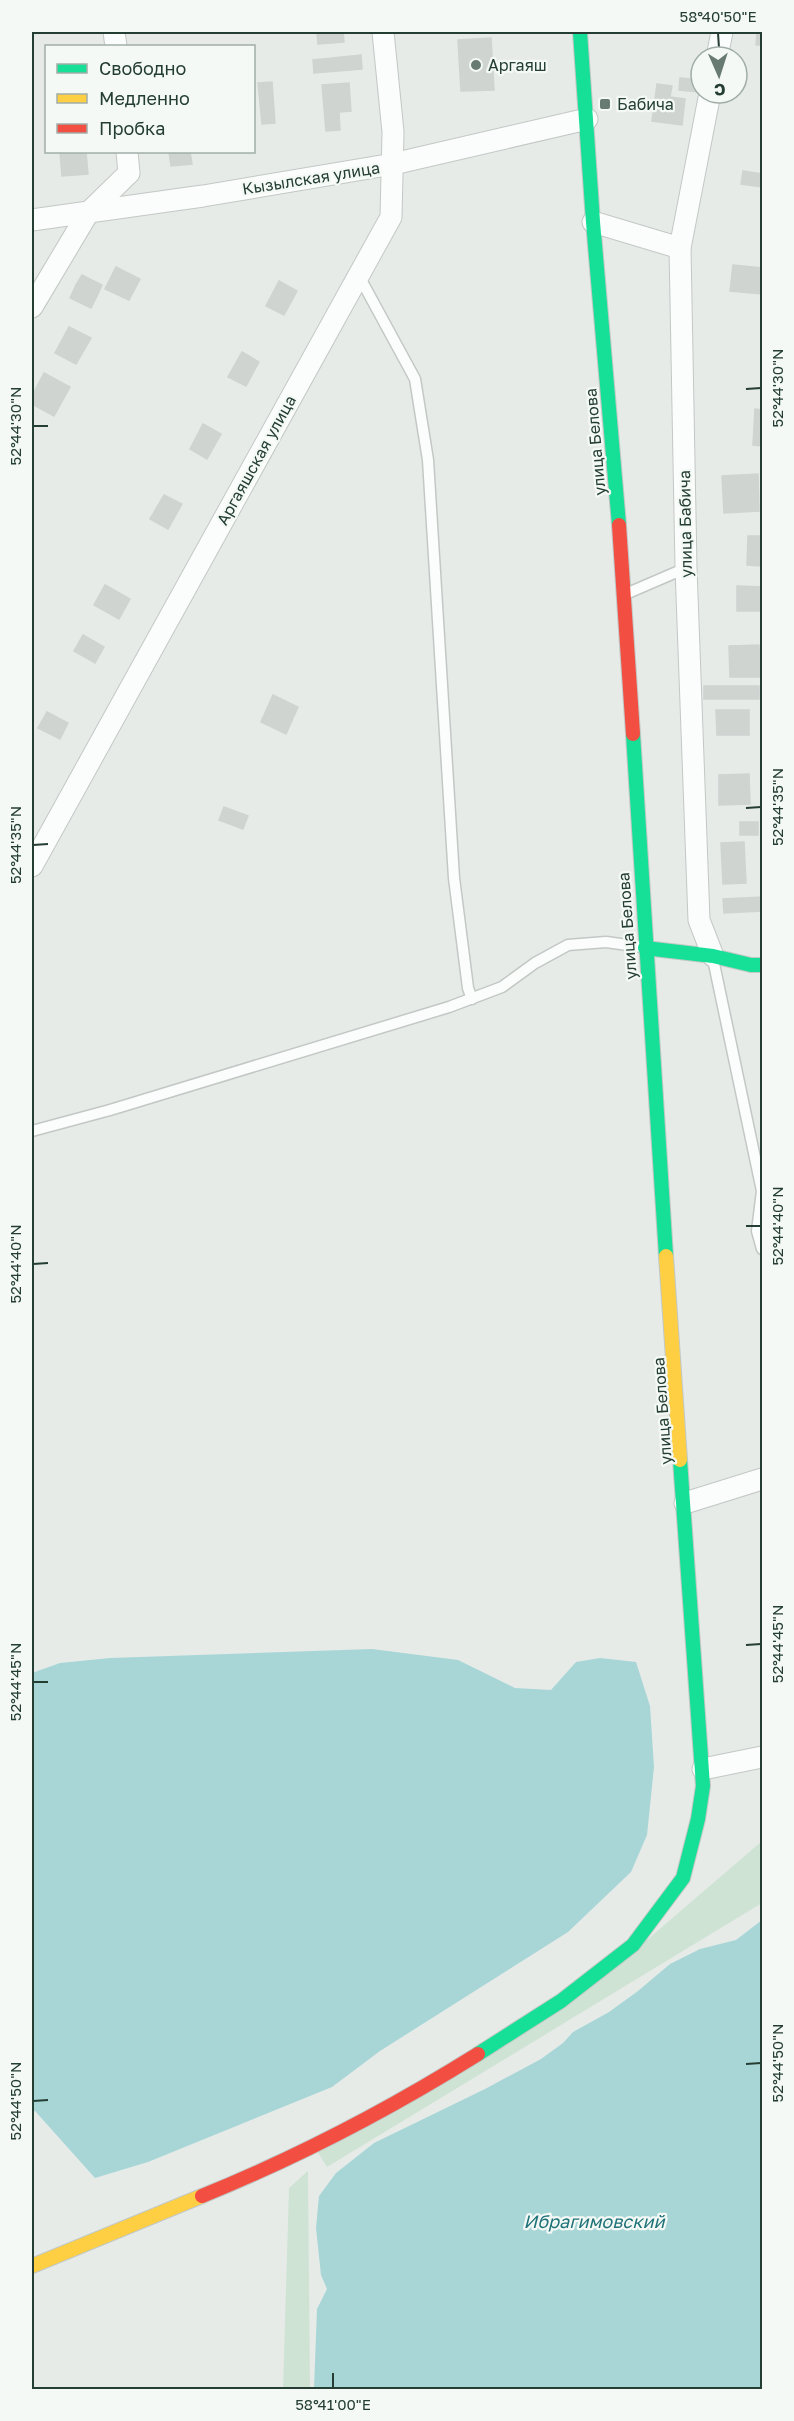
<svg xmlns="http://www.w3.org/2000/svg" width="794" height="2421" viewBox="0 0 794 2421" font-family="'Golos Text',sans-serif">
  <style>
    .green { fill: #cfe3d4 }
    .water { fill: #a8d6d7 }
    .building { fill: #cfd4d1; stroke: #ced4d1; stroke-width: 1.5 }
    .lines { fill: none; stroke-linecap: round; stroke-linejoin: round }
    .lane-casing { stroke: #c3c8c5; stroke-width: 13 }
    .street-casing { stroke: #c3c8c5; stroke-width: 23 }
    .fast-casing { stroke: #c1c8c5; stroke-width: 16 }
    .slow-casing { stroke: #c1c8c5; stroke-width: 16 }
    .jam-casing { stroke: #c1c8c5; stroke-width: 16 }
    .lane { stroke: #fbfcfc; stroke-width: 10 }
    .street { stroke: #fbfcfc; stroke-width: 21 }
    .fast { stroke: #16e098; stroke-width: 14 }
    .slow { stroke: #ffcf43; stroke-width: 14 }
    .jam { stroke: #f24e42; stroke-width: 14 }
    .ticks { fill: none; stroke: #243e34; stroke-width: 2 }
    .poi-dot { fill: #687b73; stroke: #f4f9f6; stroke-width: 2 }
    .labels { text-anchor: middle; stroke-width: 4.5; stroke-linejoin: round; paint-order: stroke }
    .poi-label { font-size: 16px; fill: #243e34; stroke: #f4f9f6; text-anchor: start }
    .street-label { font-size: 16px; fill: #243e34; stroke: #f4f9f6 }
    .water-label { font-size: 18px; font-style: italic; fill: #1f7379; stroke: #f4f9f6 }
    .neatline { fill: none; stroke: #243e34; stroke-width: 2 }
    .ticks-label { font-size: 15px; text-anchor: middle; fill: #243e34 }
  </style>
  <rect width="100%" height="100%" fill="#e6ebe8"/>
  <g class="green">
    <polygon points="762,1841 762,1903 327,2167 317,2151 648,1939"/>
    <polygon points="308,2171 310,2389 283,2389 289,2188"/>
  </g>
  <g class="water">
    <polygon points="372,1649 458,1660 515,1688 551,1690 576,1662 600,1658 636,1662 650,1706 654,1767 647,1835 631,1872 568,1932 380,2051 332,2087 148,2162 95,2178 35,2111 32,2110 32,1673 60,1663 110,1658"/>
    <polygon points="762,1920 762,2389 314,2389 317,2309 327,2289 321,2275 316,2228 319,2196 336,2173 374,2143 485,2089 541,2059 563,2043 573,2032 609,2012 638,1991 670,1964 700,1949 736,1940"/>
  </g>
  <g class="building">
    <polygon points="317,32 343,32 344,42 318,44"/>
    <polygon points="757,32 762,32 762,45 756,45"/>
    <polygon points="491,38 494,90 461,91 458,40"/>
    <polygon points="361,55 362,69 314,73 313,60"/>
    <polygon points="680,78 700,80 699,92 679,90"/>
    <polygon points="272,82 275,123 262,124 258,83"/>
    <polygon points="349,83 351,111 339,112 340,130 326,131 322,85"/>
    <polygon points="657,84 672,86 670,97 685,99 682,125 652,121"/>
    <polygon points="60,152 86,152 88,174 62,176"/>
    <polygon points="169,152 190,152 192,164 171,166"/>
    <polygon points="743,171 762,174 762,187 741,184"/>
    <polygon points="733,265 762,268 762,294 730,291"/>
    <polygon points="116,267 140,279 129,300 105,289"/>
    <polygon points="82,275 102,285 97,296 76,285"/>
    <polygon points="279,281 297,291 284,315 266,306"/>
    <polygon points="76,285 97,296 91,308 70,298"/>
    <polygon points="69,327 91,338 76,364 55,353"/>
    <polygon points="242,352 259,362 246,386 228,377"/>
    <polygon points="44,373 70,387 54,416 32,404 32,396"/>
    <polygon points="755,409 762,410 762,446 753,445"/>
    <polygon points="203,424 221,434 207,459 190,449"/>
    <polygon points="758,474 759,511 724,513 722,476"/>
    <polygon points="164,495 182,504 168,529 150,519"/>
    <polygon points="748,536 762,536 762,566 747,565"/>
    <polygon points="105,585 130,599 119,619 94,605"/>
    <polygon points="737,586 762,587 762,611 737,611"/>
    <polygon points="83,635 104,647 95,663 74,651"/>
    <polygon points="759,645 760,677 730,677 729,646"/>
    <rect x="704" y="686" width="55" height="13"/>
    <polygon points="273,695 298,707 286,734 261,722"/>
    <polygon points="716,710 749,710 749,735 717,735"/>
    <polygon points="47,712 68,723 60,739 38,728"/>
    <polygon points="749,774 750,804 719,805 719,775"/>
    <polygon points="224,807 248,816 243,829 219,820"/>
    <rect x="740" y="822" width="18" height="13"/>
    <polygon points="744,842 746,883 723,884 721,843"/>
    <polygon points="762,897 762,911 724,913 723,899"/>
  </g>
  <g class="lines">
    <defs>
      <g id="lane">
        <polyline points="359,276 415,379 428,460 454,878 468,988 472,999"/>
        <polyline points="628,593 686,568"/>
        <polyline points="713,959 762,1191 757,1231 762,1249"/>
        <polyline points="32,1131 110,1110 449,1007 502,987 535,963 568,945 606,942 642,947"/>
      </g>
      <g id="street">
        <polyline points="114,32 116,46"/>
        <polyline points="717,57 722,32"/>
        <polyline points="710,93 680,248 686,568 699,920 713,956"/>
        <polyline points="32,220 203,196 393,164 587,119"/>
        <polyline points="593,222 680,248"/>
        <polyline points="32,307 88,213 129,173 127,152"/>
        <polyline points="32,866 391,217 393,132 383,32"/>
        <polyline points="685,1503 762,1479"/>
        <polyline points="703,1769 762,1757"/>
      </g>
      <g id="fast">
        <polyline points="580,32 593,222 619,525"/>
        <polyline points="633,734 666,1256"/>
        <polyline points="645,948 713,956 751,965 762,965"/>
        <polyline points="478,2054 561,2001 633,1945 683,1878 698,1819 703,1786 680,1460"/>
      </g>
      <g id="slow">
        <polyline points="666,1256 680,1460"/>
        <polyline points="32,2266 202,2196"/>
      </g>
      <g id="jam">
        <polyline points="619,525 633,734"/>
        <path d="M202,2196C298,2157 390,2109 478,2054"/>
      </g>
    </defs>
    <use href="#lane" class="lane-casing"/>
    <use href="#street" class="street-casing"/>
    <use href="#fast" class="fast-casing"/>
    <use href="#slow" class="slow-casing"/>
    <use href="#jam" class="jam-casing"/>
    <use href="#lane" class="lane"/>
    <use href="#street" class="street"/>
    <use href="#fast" class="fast"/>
    <use href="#slow" class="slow"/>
    <use href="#jam" class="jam"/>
  </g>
  <path class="ticks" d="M718,33L719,48M746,389L761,388M33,426H48M746,808L761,807M33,845L48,844M746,1226H761M33,1264L48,1263M746,1645L761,1644M33,1682H48M746,2064L761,2063M33,2101L48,2100M333,2373V2388"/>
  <g class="poi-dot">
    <circle cx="476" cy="65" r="6"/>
    <rect x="599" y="98" width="12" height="12" rx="3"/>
  </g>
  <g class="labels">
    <g class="poi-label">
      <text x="488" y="71">Аргаяш</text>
      <text x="617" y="110">Бабича</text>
    </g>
    <g class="street-label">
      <text transform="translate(311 178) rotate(-9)" y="6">Кызылская улица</text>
      <text transform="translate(595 442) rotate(-95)" y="6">улица Белова</text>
      <text transform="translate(256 460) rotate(-61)" y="6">Аргаяшская улица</text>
      <text transform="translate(685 524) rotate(-91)" y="6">улица Бабича</text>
      <text transform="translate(627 926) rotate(-94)" y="6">улица Белова</text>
      <text transform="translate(662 1411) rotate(-94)" y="6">улица Белова</text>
    </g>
    <g class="water-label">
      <text x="594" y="2228">Ибрагимовский</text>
    </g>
  </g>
  <rect width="794" height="2421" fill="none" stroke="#f4f9f6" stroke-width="66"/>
  <rect x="45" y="45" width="210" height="108" fill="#f4f9f6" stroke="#a1aea8" stroke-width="1.5"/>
  <rect x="57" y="64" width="30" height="9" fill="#16e098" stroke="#a1aea8" stroke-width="1.5"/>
  <text x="99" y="75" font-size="18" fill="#243e34">Свободно</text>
  <rect x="57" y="94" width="30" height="9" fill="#ffcf43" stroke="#a1aea8" stroke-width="1.5"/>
  <text x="99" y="105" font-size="18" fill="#243e34">Медленно</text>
  <rect x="57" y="124" width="30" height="9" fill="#f24e42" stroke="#a1aea8" stroke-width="1.5"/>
  <text x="99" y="135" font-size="18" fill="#243e34">Пробка</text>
  <g transform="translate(719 75) rotate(177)"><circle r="28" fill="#f4f9f6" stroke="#a1aea8" stroke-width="1.5"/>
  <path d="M0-4.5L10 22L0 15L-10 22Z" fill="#687b73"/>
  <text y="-9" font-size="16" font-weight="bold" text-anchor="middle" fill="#243e34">С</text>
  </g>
  <rect x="33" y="33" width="728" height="2355" class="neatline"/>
  <g class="ticks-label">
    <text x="718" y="22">58°40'50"E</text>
    <text transform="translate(778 388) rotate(-90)" y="5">52°44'30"N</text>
    <text transform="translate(16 426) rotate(-90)" y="5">52°44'30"N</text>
    <text transform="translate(778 807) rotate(-90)" y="5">52°44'35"N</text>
    <text transform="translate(16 845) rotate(-90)" y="5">52°44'35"N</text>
    <text transform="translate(778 1226) rotate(-90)" y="5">52°44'40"N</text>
    <text transform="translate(16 1264) rotate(-90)" y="5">52°44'40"N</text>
    <text transform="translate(778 1644) rotate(-90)" y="5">52°44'45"N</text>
    <text transform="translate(16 1682) rotate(-90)" y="5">52°44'45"N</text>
    <text transform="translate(778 2063) rotate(-90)" y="5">52°44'50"N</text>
    <text transform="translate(16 2101) rotate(-90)" y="5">52°44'50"N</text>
    <text x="333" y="2410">58°41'00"E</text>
  </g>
</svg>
